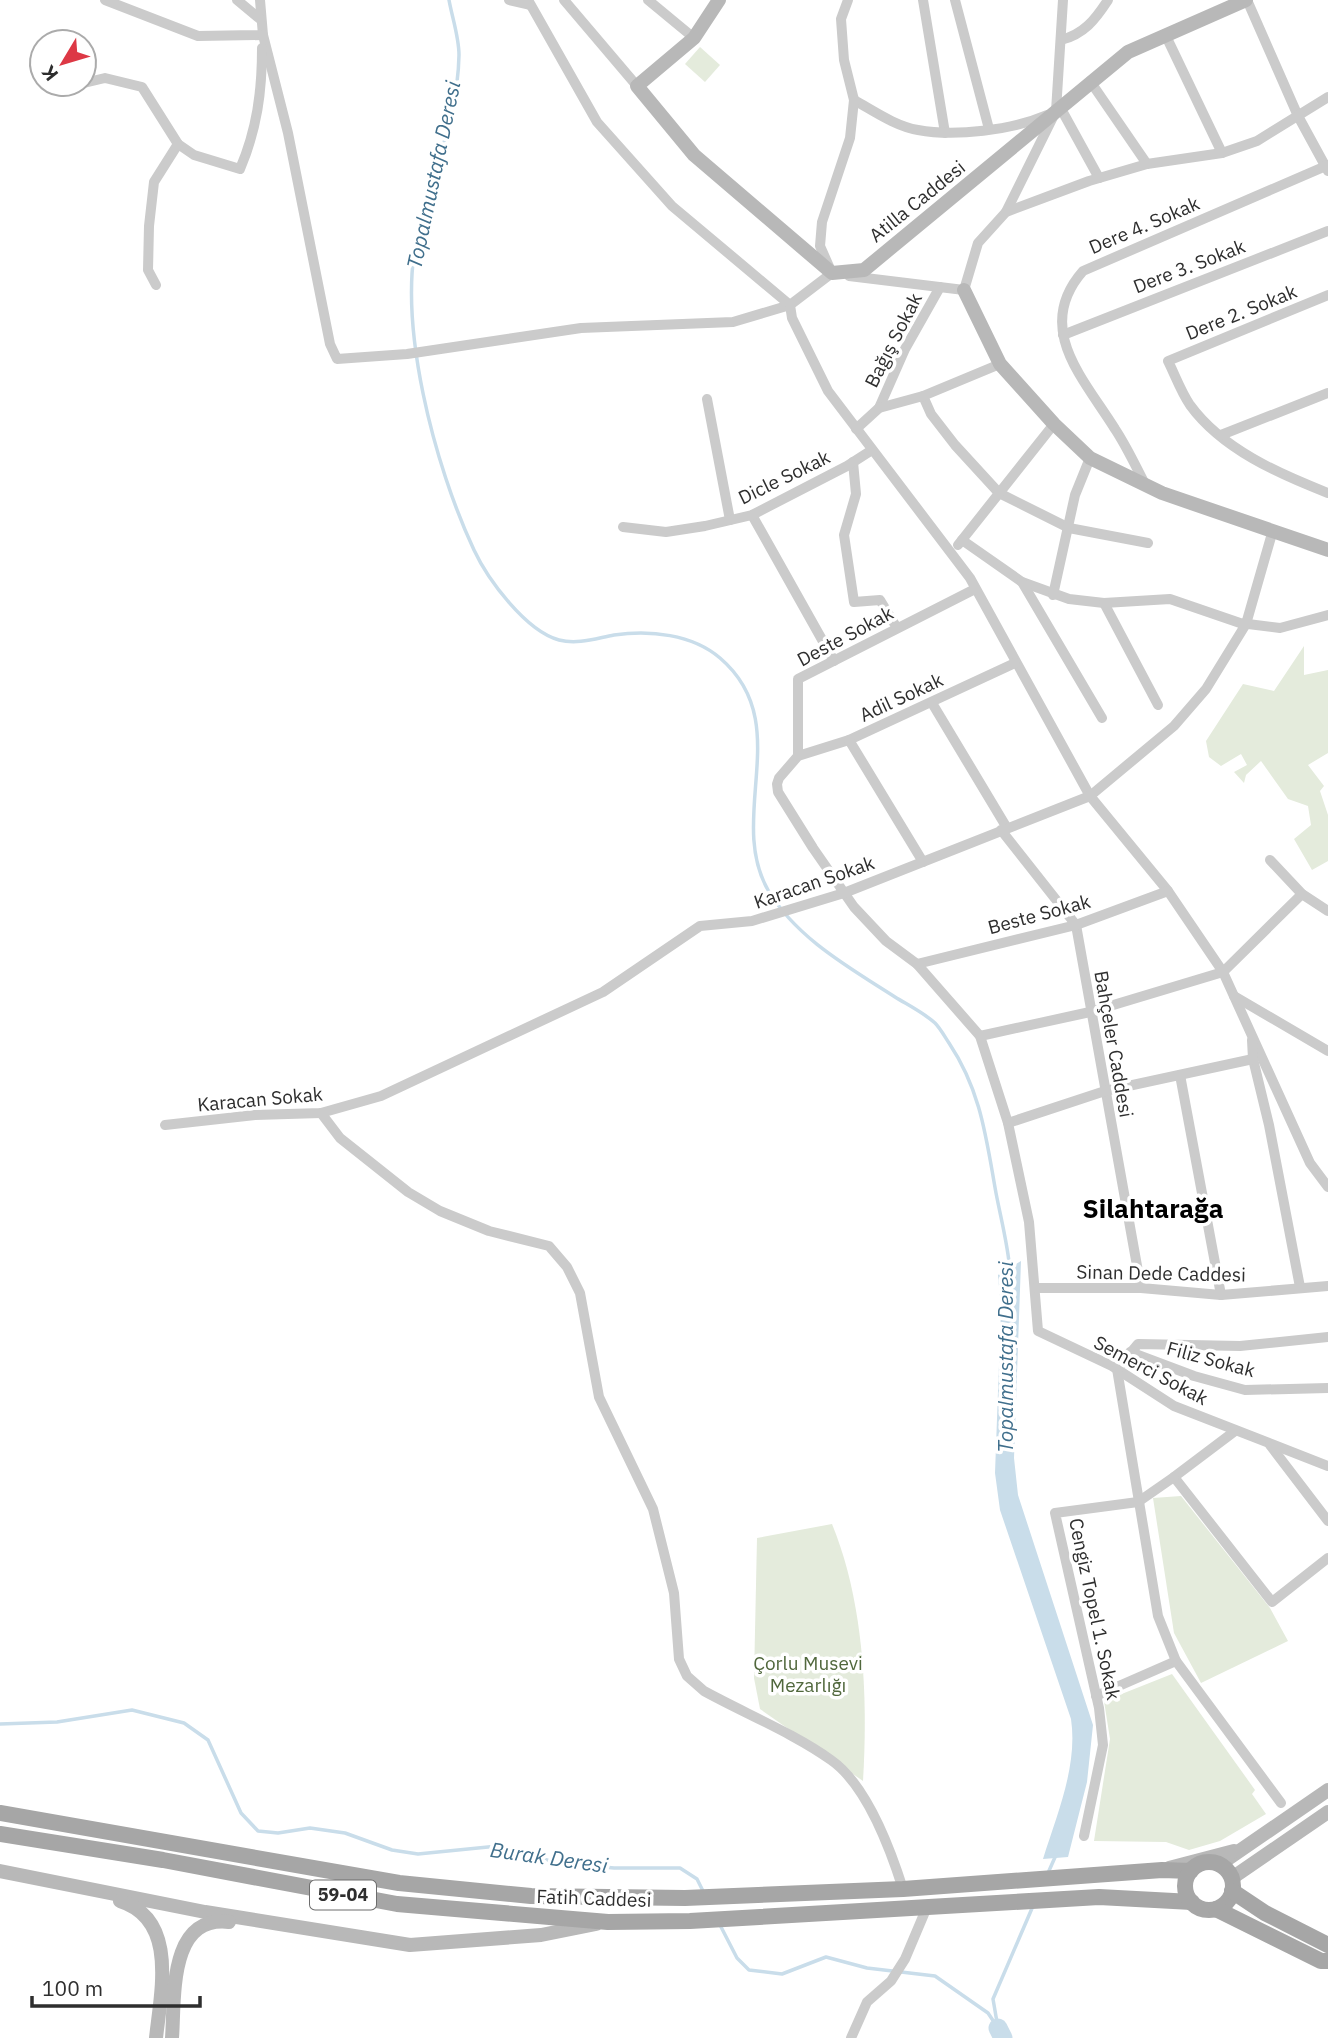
<svg xmlns="http://www.w3.org/2000/svg" width="1328" height="2038" viewBox="0 0 1328 2038" font-family="'IBM Plex Sans',sans-serif">
  <style>
    .green { fill: #e4ebdc }
    .water { fill: #c9ddea }
    .lines { fill: none; stroke-linecap: round; stroke-linejoin: round }
    .stream { stroke: #c9ddea; stroke-width: 3.5 }
    .river { stroke: #c9ddea; stroke-width: 19 }
    .street { stroke: #cbcbcb; stroke-width: 10 }
    .secondary { stroke: #b8b8b8; stroke-width: 14 }
    .primary { stroke: #a6a6a6; stroke-width: 16 }
    .labels { text-anchor: middle; stroke-width: 7; stroke-linejoin: round; paint-order: stroke }
    .shield { fill: #fff; stroke: #6d6d6d; stroke-width: 2 }
    .shield-label { font-size: 18px; font-weight: bold; fill: #2e2e2e }
    .street-label { font-size: 19px; fill: #2e2e2e; stroke: #fff }
    .park-label { font-size: 19px; fill: #51683d; stroke: #fff }
    .water-label { font-size: 21px; font-style: italic; fill: #406f8c; stroke: #fff }
    .district-label { font-size: 26px; font-weight: bold; fill: #000; stroke: #fff }
  </style>
  <rect width="100%" height="100%" fill="#fff"/>
  <g class="green">
    <polygon points="700,47 720,65 705,82 685,64"/>
    <polygon points="1304,646 1304,675 1328,670 1328,753 1308,765 1324,786 1320,791 1328,815 1328,861 1312,870 1294,839 1311,825 1308,806 1288,799 1261,761 1246,775 1244,783 1234,772 1247,765 1241,754 1221,766 1209,757 1206,741 1243,684 1274,691"/>
    <polygon points="1181,1496 1270,1608 1288,1641 1201,1683 1174,1633 1153,1498"/>
    <path d="M832,1524C864,1602 868,1697 863,1781L760,1709L754,1678L757,1538Z"/>
    <polygon points="1172,1674 1255,1790 1252,1794 1266,1814 1220,1841 1189,1850 1166,1842 1094,1841 1110,1739 1104,1701"/>
  </g>
  <path class="water" d="M1021,1261L1014,1458L1018,1495L1093,1725L1087,1782L1068,1857L1043,1859C1057,1814 1078,1766 1071,1719L1000,1510L995,1473L1001,1310L998,1275Z"/>
  <g class="lines">
    <g class="stream">
      <path d="M449,0C452,17 459,37 459,55C458,117 432,174 418,233C396,322 435,467 474,550C488,580 526,631 559,640C578,645 597,638 614,635C650,630 692,634 720,658C796,723 726,816 768,890C796,938 850,968 895,997C908,1005 924,1013 935,1023C940,1028 945,1037 949,1043C981,1091 986,1137 996,1193C1001,1219 1008,1245 1010,1271"/>
      <polyline points="0,1724 57,1722 132,1710 184,1723 208,1740 241,1813 258,1831 278,1833 310,1828 345,1833 392,1850 418,1854 498,1846 554,1862 614,1868 680,1868 697,1879 704,1893"/>
      <polyline points="1048,1873 1056,1855"/>
      <polyline points="720,1925 737,1958 749,1970 782,1974 826,1957 867,1968 935,1976 988,2013 996,2025"/>
      <polyline points="998,2028 993,1999 1033,1906"/>
    </g>
    <polyline class="river" points="998,2028 1003,2038"/>
    <g class="street">
      <polyline points="105,0 198,36 263,35 260,0"/>
      <polyline points="237,0 260,19"/>
      <polyline points="509,0 530,5"/>
      <polyline points="564,0 637,86"/>
      <polyline points="648,0 694,38"/>
      <polyline points="923,0 945,133"/>
      <polyline points="955,0 989,129"/>
      <polyline points="1247,0 1298,116 1328,171"/>
      <polyline points="1165,34 1222,153"/>
      <polyline points="263,35 288,133 330,344 337,359 407,354 581,328 733,322 790,305 672,206 597,122 528,0"/>
      <path d="M1061,40C1084,34 1095,20 1108,0"/>
      <polyline points="1090,81 1147,164"/>
      <path d="M84,83L105,78L142,87L178,144L194,155L240,169C257,129 262,92 262,48"/>
      <polyline points="69,86 77,84"/>
      <path d="M854,100C874,111 895,126 918,130C955,137 1012,130 1047,115"/>
      <polyline points="1060,107 1099,178"/>
      <polyline points="1006,212 1056,111 1063,0"/>
      <polyline points="831,271 820,246 822,222 850,138 854,100 844,60 841,19 848,0"/>
      <polyline points="832,273 790,305 792,318 828,391 970,578 1090,796 1168,891 1223,972 1310,1163 1328,1187"/>
      <polyline points="849,276 964,290 978,243 1006,212 1089,181 1147,164 1222,153 1257,141 1328,97"/>
      <polyline points="156,285 148,270 149,226 154,182 178,144"/>
      <path d="M1328,295L1168,361C1175,375 1181,392 1190,405C1222,449 1279,474 1328,493"/>
      <polyline points="1063,335 1328,231"/>
      <polyline points="923,396 931,414 955,445 999,493 1069,528 1148,543"/>
      <polyline points="707,399 730,520"/>
      <polyline points="879,408 905,349 940,287"/>
      <polyline points="856,429 879,408 923,396 1000,364"/>
      <polyline points="1221,435 1328,393"/>
      <polyline points="853,462 856,494 844,535 854,602 880,600 897,628"/>
      <path d="M1146,486C1136,467 1127,447 1115,429C1084,379 1033,328 1083,271L1328,165"/>
      <polyline points="752,515 834,661"/>
      <polyline points="623,527 666,532 705,526 752,515 847,466 872,450"/>
      <polyline points="962,540 1022,582 1069,599 1104,603 1170,599 1240,623 1280,628 1328,615"/>
      <polyline points="958,545 1054,424"/>
      <polyline points="1022,582 1102,718"/>
      <polyline points="1053,595 1075,495 1090,458"/>
      <polyline points="1104,603 1158,705"/>
      <polyline points="1015,663 849,740 798,756 779,778 777,784 778,792 813,848 854,907 886,941 917,964 980,1036 1008,1123 1029,1222 1038,1331 1112,1366 1174,1406 1328,1466"/>
      <polyline points="932,703 1007,828"/>
      <polyline points="849,740 923,862"/>
      <polyline points="798,756 798,679 975,589"/>
      <polyline points="1001,830 1076,925 1141,1288"/>
      <polyline points="1270,860 1302,894 1328,911"/>
      <polyline points="917,964 1076,925 1168,891"/>
      <polyline points="1234,996 1328,1051"/>
      <polyline points="980,1036 1090,1012 1223,972 1302,894"/>
      <polyline points="1252,1040 1253,1059 1269,1125 1300,1287"/>
      <polyline points="1180,1075 1221,1295"/>
      <path d="M321,1113L340,1138L408,1192L440,1211L489,1231L549,1246L567,1267L580,1293L599,1397L653,1509L674,1593L679,1659L687,1676L704,1691C744,1713 795,1734 831,1760C867,1785 890,1848 903,1889"/>
      <polyline points="1008,1123 1105,1091 1253,1059"/>
      <polyline points="165,1125 255,1115 321,1113 381,1096 603,992 700,926 752,921 844,893 1090,796 1174,726 1206,689 1246,624 1273,530"/>
      <polyline points="1036,1288 1141,1288 1221,1295 1328,1286"/>
      <polyline points="1130,1352 1194,1376 1245,1390 1328,1388"/>
      <polyline points="1235,1431 1174,1477 1272,1602 1328,1558"/>
      <polyline points="1270,1445 1328,1521"/>
      <polyline points="1096,1696 1176,1661"/>
      <polyline points="1281,1803 1176,1661 1158,1616 1117,1369 1138,1344 1240,1346 1328,1337"/>
      <polyline points="1084,1836 1103,1745 1099,1708 1055,1513 1138,1502 1174,1477"/>
      <polyline points="851,2038 867,2002 891,1981 905,1959 927,1907"/>
    </g>
    <g class="secondary">
      <polyline points="719,0 694,38 637,86 694,155 832,273 864,270 1128,52 1246,0"/>
      <polyline points="964,290 1000,364 1054,424 1090,458 1162,493 1328,550"/>
      <polyline points="1219,1865 1328,1790"/>
      <polyline points="1169,1868 1234,1851"/>
      <polyline points="0,1871 205,1912 410,1945 541,1935 596,1924"/>
      <polyline points="1232,1878 1328,1812"/>
      <path d="M120,1901C178,1919 161,1991 156,2038"/>
      <path d="M172,2038C175,1998 168,1915 229,1922"/>
    </g>
    <g class="primary">
      <polyline points="0,1813 399,1883 531,1896 685,1898 903,1889 1162,1870 1191,1871"/>
      <polyline points="0,1834 163,1860 397,1904 608,1922 690,1921 1099,1897 1192,1902"/>
      <circle cx="1209" cy="1886" r="24"/>
      <polyline points="1232,1891 1265,1913 1328,1945"/>
      <polyline points="1216,1909 1321,1961 1328,1961"/>
    </g>
  </g>
  <g class="labels">
    <rect class="shield" x="310" y="1880.5" width="66" height="29" rx="5"/>
    <g class="shield-label">
      <text x="343" y="1901">59-04</text>
    </g>
    <g class="street-label">
      <text transform="translate(917 201) rotate(-39)" y="7">Atilla Caddesi</text>
      <text transform="translate(1144 225) rotate(-23)" y="7">Dere 4. Sokak</text>
      <text transform="translate(1189 266) rotate(-21)" y="7">Dere 3. Sokak</text>
      <text transform="translate(1241 312) rotate(-22)" y="7">Dere 2. Sokak</text>
      <text transform="translate(893 340) rotate(-63)" y="7">Bağış Sokak</text>
      <text transform="translate(784 477) rotate(-26)" y="7">Dicle Sokak</text>
      <text transform="translate(845 636) rotate(-28)" y="7">Deste Sokak</text>
      <text transform="translate(901 697) rotate(-25)" y="7">Adil Sokak</text>
      <text transform="translate(814 882) rotate(-19)" y="7">Karacan Sokak</text>
      <text transform="translate(1039 914) rotate(-15)" y="7">Beste Sokak</text>
      <text transform="translate(1114 1044) rotate(80)" y="7">Bahçeler Caddesi</text>
      <text transform="translate(260 1099) rotate(-5)" y="7">Karacan Sokak</text>
      <text transform="translate(1161 1273) rotate(1)" y="7">Sinan Dede Caddesi</text>
      <text transform="translate(1211 1359) rotate(15)" y="7">Filiz Sokak</text>
      <text transform="translate(1151 1370) rotate(28)" y="7">Semerci Sokak</text>
      <text transform="translate(1095 1609) rotate(78)" y="7">Cengiz Topel 1. Sokak</text>
      <text transform="translate(594 1898) rotate(2)" y="7">Fatih Caddesi</text>
    </g>
    <g class="park-label">
      <text x="808" y="1670">Çorlu Musevi<tspan x="808" dy="22">Mezarlığı</tspan></text>
    </g>
    <g class="water-label">
      <text transform="translate(434 175) rotate(-78)" y="7">Topalmustafa Deresi</text>
      <text transform="translate(1006 1357) rotate(-90)" y="7">Topalmustafa Deresi</text>
      <text transform="translate(549 1858) rotate(8)" y="7">Burak Deresi</text>
    </g>
    <g class="district-label">
      <text x="1153" y="1218">Silahtarağa</text>
    </g>
  </g>
  <g transform="translate(63 63) rotate(232)"><circle r="33" fill="#ffffff" stroke="#ababab" stroke-width="2"/>
  <path d="M0-5L12 26L0 18L-12 26Z" fill="#dd3845"/>
  <text y="-10" font-size="19" font-weight="bold" text-anchor="middle" fill="#2e2e2e">K</text>
  </g>
  <path d="M32 1996v10h168v-10" fill="none" stroke="#2e2e2e" stroke-width="3.5"/>
  <text x="42" y="1996" font-size="21" fill="#2e2e2e" stroke="#ffffff" stroke-width="5" paint-order="stroke">100 m</text>
</svg>
